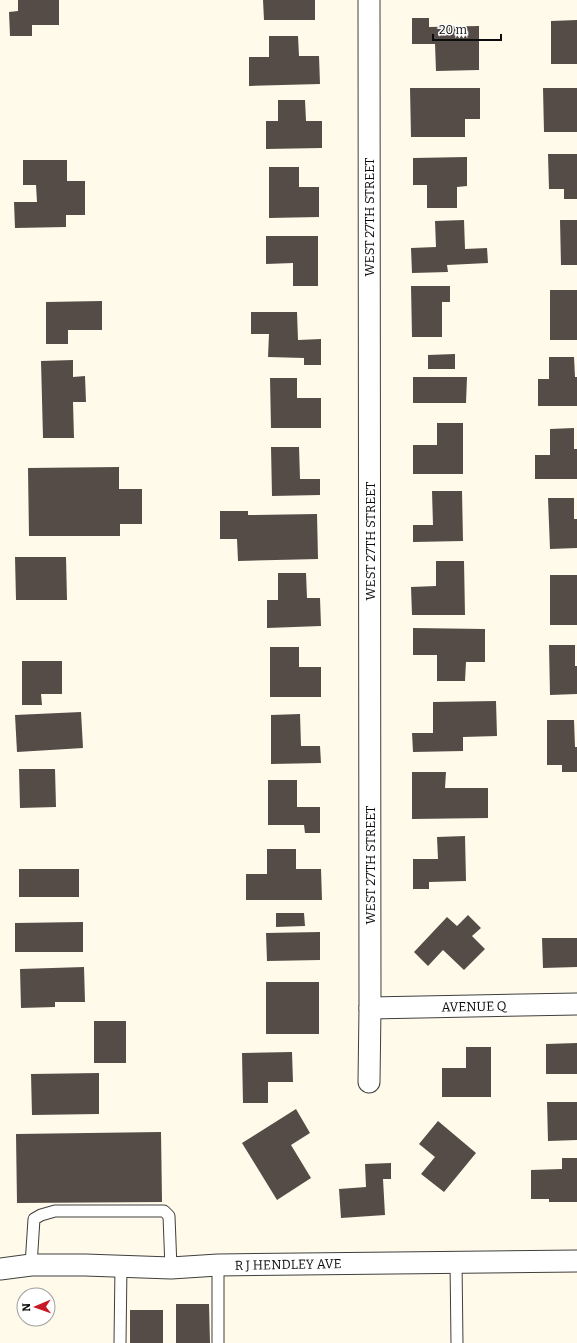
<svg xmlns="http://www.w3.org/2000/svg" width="577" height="1343" viewBox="0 0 577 1343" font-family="Bitter,serif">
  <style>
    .building { fill: #554c47 }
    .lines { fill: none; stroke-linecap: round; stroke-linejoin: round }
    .service-casing { stroke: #3f3f3f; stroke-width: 13 }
    .minor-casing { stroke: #3f3f3f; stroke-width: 23 }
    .service { stroke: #fff; stroke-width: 11 }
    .minor { stroke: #fff; stroke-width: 21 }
    .labels { text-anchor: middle; stroke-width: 4; stroke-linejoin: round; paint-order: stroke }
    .street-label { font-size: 13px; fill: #0c0c0c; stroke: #fff }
  </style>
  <rect width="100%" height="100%" fill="#fffaea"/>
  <g class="building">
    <polygon points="18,0 59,0 59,25 32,25 32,36 10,36 9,12 18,11"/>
    <polygon points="263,0 315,0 315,20 264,20"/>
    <polygon points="412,18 429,18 429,27 479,26 479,70 436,71 435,44 412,44"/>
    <polygon points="577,20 577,64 551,64 551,21"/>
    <polygon points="269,36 298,36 299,56 319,56 320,84 249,86 249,57 269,57"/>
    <polygon points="410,88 480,88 480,119 465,119 465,137 411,137"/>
    <polygon points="543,88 577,88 577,132 544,132"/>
    <polygon points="278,100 305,100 306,121 322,121 322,148 266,149 266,121 278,121"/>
    <polygon points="548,154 577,154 577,199 564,199 564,189 549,189"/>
    <polygon points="467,157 467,186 457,187 457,208 427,208 427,185 413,185 413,158"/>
    <polygon points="23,160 67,160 67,181 85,181 85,215 66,215 66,227 15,228 14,202 37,202 36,185 23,185"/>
    <polygon points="269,167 299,167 299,187 319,187 319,217 269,218"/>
    <polygon points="464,220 465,249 487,248 488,263 447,265 448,272 412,273 411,248 436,247 435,221"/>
    <polygon points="560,220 577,220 577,265 561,265"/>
    <polygon points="266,236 318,236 318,286 293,286 293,263 266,264"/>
    <polygon points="411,286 450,286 450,302 442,302 442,337 412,337"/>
    <rect x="550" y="290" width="27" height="50"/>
    <polygon points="102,301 102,330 68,330 68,344 46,344 46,302"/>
    <polygon points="251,312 297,312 298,340 321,339 321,365 304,365 304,358 268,357 269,334 251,334"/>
    <polygon points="455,354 455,369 428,369 428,355"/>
    <polygon points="549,357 574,357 575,377 577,377 577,406 538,406 538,379 549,379"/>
    <polygon points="73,360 73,377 85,376 86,402 73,402 74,438 43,438 41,361"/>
    <polygon points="413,377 467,377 466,403 413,403"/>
    <polygon points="270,378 297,378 297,398 321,398 321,428 271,428"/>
    <polygon points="437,423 463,423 463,474 413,474 413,445 437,445"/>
    <polygon points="574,428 574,449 577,449 577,479 535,479 535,455 550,455 550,429"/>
    <polygon points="271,447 299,447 300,479 320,479 320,495 272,496"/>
    <polygon points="119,467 119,489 142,489 142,524 120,524 120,536 29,536 28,468"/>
    <polygon points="432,491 462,491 463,541 413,542 413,525 433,525"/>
    <polygon points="548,498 574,498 574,519 577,519 577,548 550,549"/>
    <polygon points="220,511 248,511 248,515 317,514 318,559 238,561 237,539 220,539"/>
    <polygon points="15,557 66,557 67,600 16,600"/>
    <polygon points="436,561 464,561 465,615 412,615 411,587 436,586"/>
    <polygon points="278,573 306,573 307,598 320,598 321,626 267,628 267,600 278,600"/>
    <rect x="550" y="575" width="27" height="50"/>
    <polygon points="413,628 485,629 485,662 466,662 465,681 437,681 437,655 413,655"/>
    <polygon points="549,645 575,645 575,666 577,666 577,694 550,695"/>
    <polygon points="270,647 299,647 299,667 321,667 321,697 270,697"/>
    <polygon points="22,661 62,661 62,694 41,694 42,705 22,705"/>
    <polygon points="496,701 497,736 463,737 463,751 413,752 412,733 433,733 433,702"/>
    <polygon points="81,712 83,748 17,752 15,715"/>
    <polygon points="300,714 301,746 320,746 321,763 271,764 271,715"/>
    <polygon points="547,720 574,720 575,747 577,747 577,772 562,772 562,765 547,765"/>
    <polygon points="19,769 55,769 56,807 20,808"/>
    <polygon points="412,772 446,772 445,788 488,788 488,818 412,819"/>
    <polygon points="268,780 297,780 297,807 320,807 320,833 305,833 304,825 268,825"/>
    <polygon points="465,836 466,881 429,882 429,889 413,889 413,859 438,859 437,837"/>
    <polygon points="267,849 296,849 296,869 321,869 322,900 246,900 246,874 267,874"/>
    <rect x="19" y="869" width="60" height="28"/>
    <polygon points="276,913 304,913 305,926 276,927"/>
    <polygon points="468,915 481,928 472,936 485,949 464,970 443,950 428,966 414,952 447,917 457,926"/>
    <polygon points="83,922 83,952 15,952 15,923"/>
    <polygon points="320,932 320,960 267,961 266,933"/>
    <polygon points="542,938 577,938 577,967 543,968"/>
    <polygon points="84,967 85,1002 55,1002 55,1007 21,1008 20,969"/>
    <rect x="266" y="982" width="53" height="52"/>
    <rect x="94" y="1021" width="32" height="42"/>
    <polygon points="577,1043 577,1074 546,1074 546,1044"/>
    <polygon points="466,1047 491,1047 491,1097 442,1097 442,1068 466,1068"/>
    <polygon points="292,1052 293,1082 268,1082 268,1103 243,1103 242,1053"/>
    <polygon points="99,1073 99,1114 32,1115 31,1074"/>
    <polygon points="547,1102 577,1102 577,1140 548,1141"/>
    <polygon points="296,1109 310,1133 291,1145 311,1178 277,1200 242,1143"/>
    <polygon points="438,1121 476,1153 444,1192 421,1174 435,1157 419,1144"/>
    <polygon points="161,1132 162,1202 17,1203 16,1134"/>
    <polygon points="562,1158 577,1158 577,1202 549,1202 549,1199 531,1199 531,1170 562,1169"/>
    <polygon points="391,1163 391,1179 383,1179 385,1215 341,1218 339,1189 366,1187 365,1164"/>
    <polygon points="176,1304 209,1304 210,1343 176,1343"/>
    <rect x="130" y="1310" width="33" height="33"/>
  </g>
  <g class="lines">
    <defs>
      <g id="service">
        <polyline points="456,1261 457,1343"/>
        <polyline points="31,1265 34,1219 41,1215 55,1211 164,1211 169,1216 171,1268"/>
        <polyline points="218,1265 218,1343"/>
        <polyline points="120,1343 121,1266"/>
      </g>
      <g id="minor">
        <polyline points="370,1008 577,1004"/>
        <polyline points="369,1082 370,1008 369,0"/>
        <polyline points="0,1269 31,1265 85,1265 171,1268 218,1265 577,1261"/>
      </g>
    </defs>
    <use href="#service" class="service-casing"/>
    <use href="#minor" class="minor-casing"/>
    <use href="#service" class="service"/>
    <use href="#minor" class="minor"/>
  </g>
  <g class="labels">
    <g class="street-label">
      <text transform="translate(369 217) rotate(-90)" y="5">WEST 27TH STREET</text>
      <text transform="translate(370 541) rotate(-90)" y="5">WEST 27TH STREET</text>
      <text transform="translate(370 865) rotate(-90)" y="5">WEST 27TH STREET</text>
      <text transform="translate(474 1006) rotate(-1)" y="5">AVENUE Q</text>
      <text transform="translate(288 1264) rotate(-1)" y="5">R J HENDLEY AVE</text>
    </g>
  </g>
  <g transform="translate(36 1307) rotate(268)"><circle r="19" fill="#ffffff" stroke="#9e9e9e"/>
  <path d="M0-3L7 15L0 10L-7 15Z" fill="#c71827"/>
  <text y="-6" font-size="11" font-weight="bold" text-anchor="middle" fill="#0c0c0c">N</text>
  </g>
  <path d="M433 34v6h68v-6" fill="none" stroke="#0c0c0c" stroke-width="2"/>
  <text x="439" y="34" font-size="12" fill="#0c0c0c" stroke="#ffffff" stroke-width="3" paint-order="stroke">20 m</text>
</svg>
